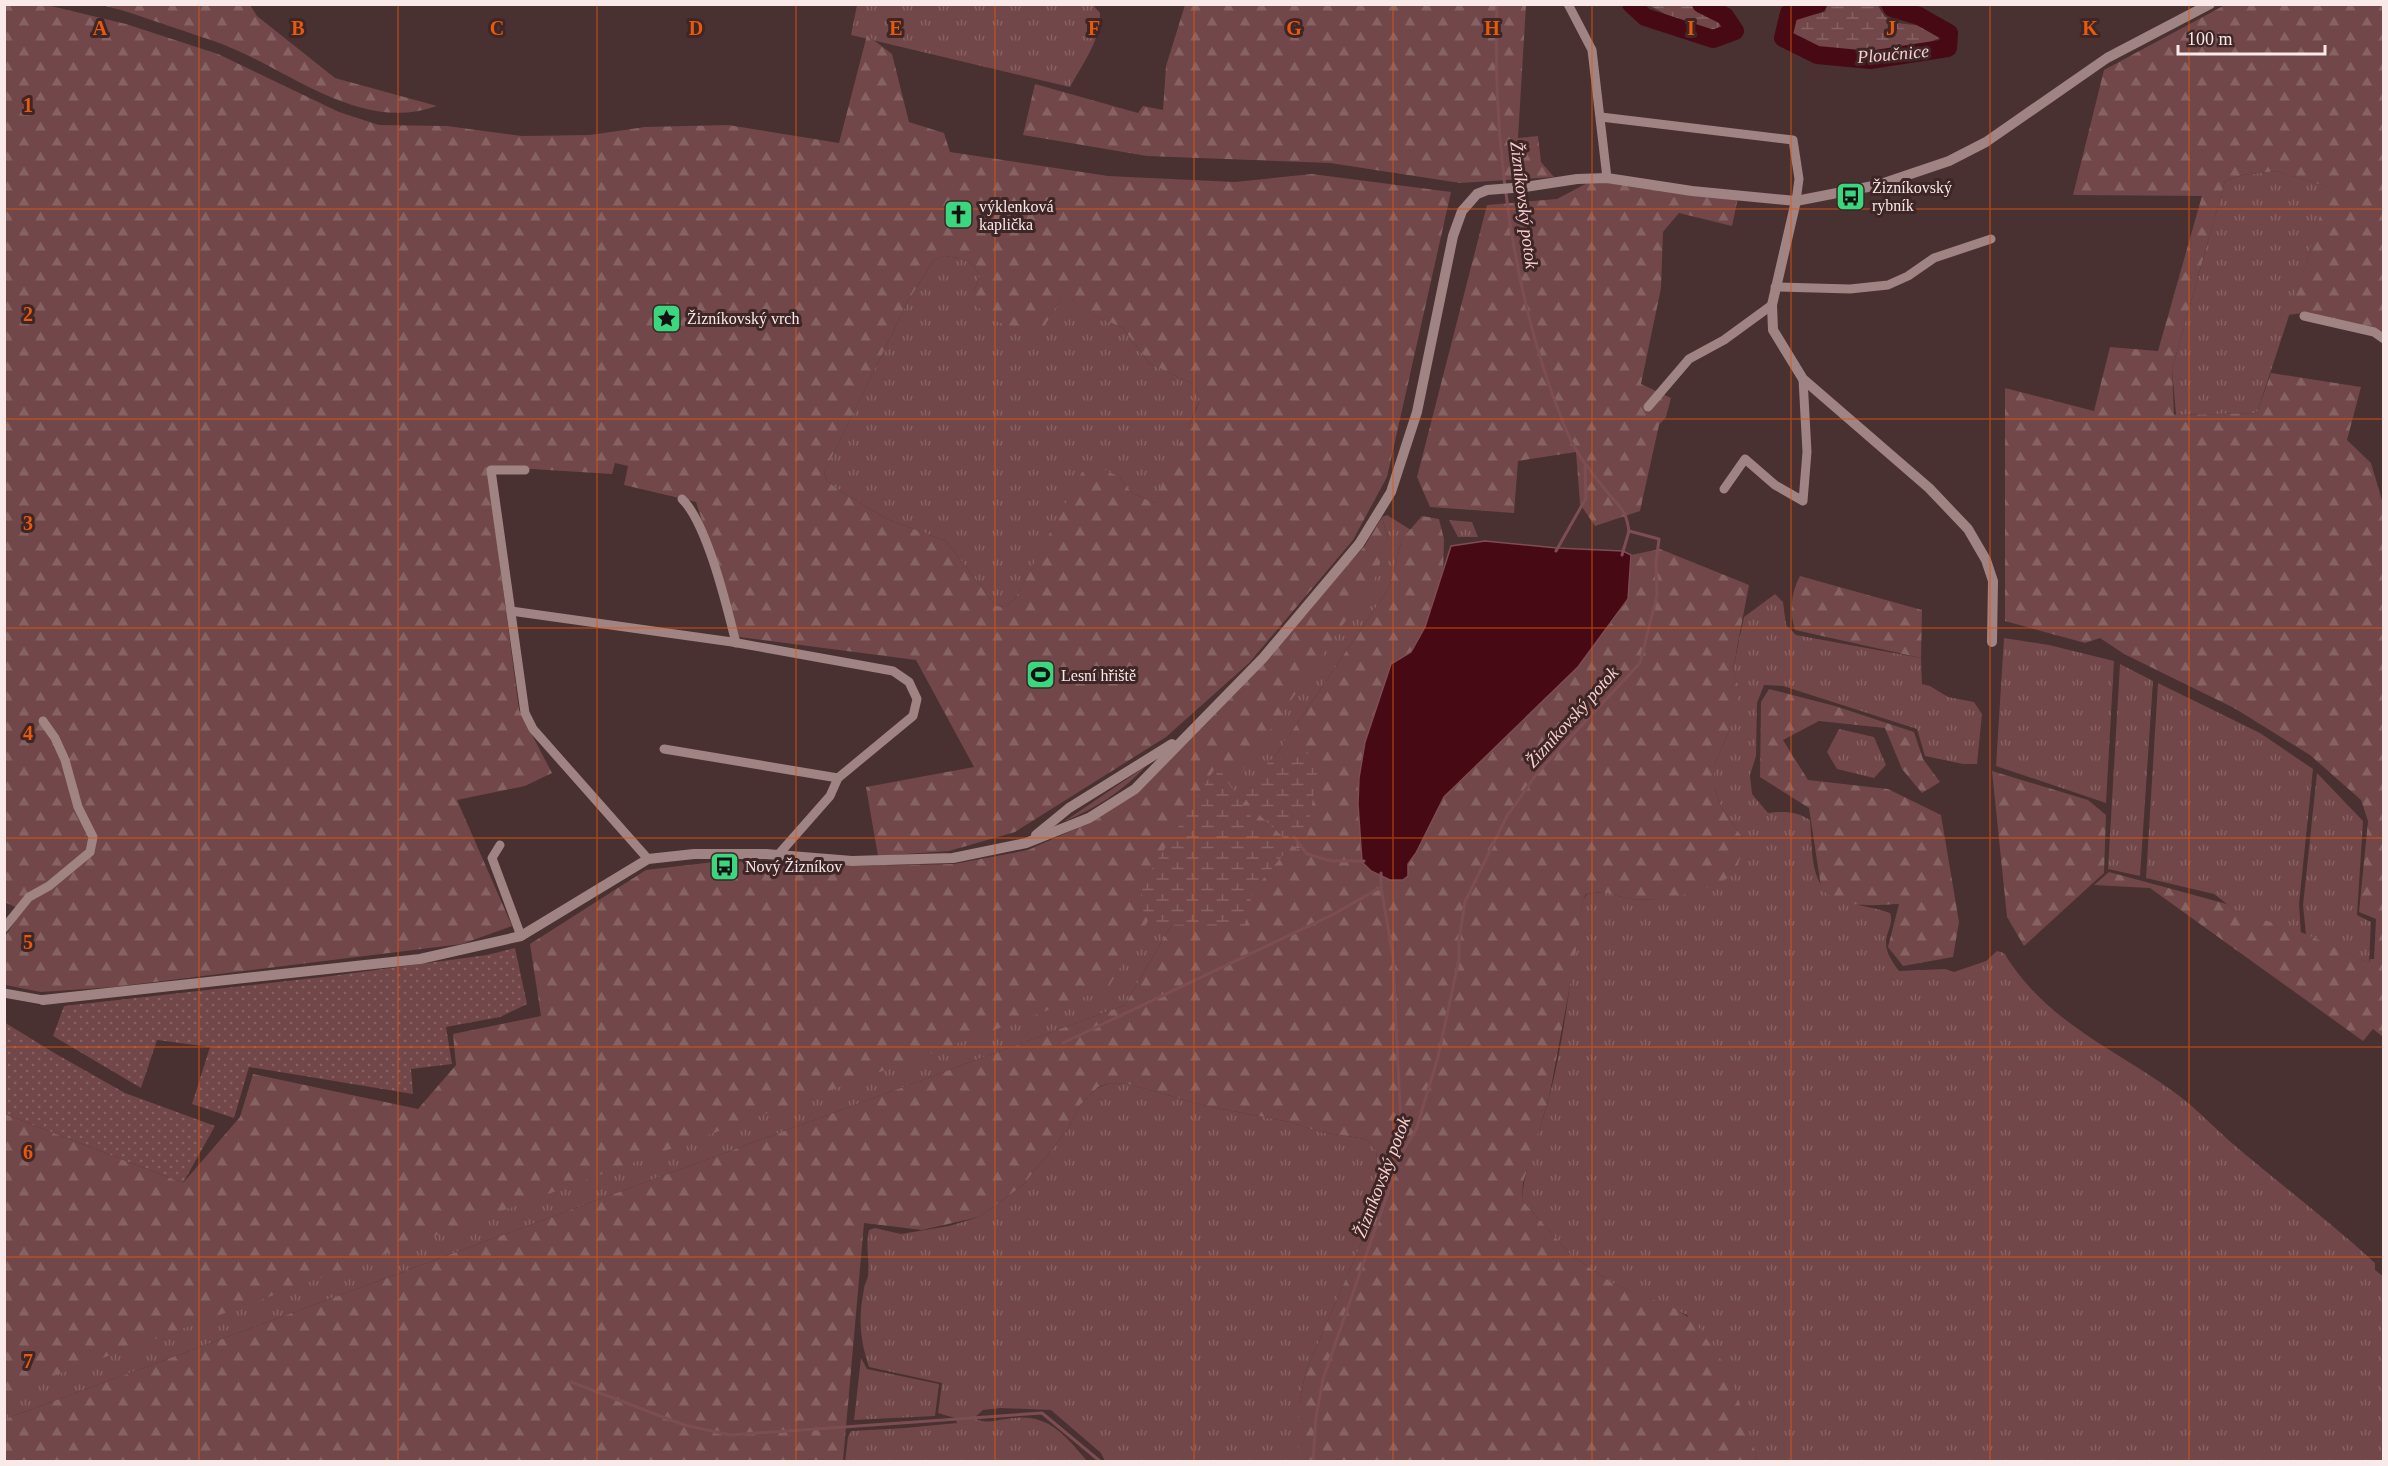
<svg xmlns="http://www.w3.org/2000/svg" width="2388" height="1466" viewBox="0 0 2388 1466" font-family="'Times New Roman',serif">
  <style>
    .grass { fill: url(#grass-tufts) }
    .forest { fill: url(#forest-firs); fill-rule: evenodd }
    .wetland { fill: url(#wetland-marsh) }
    .garden { fill: url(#garden-dots) }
    .water { fill: #470a14; stroke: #7d4d54; stroke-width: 1.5 }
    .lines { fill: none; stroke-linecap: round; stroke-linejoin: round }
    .stream { stroke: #7d4d54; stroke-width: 3 }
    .river { stroke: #470a14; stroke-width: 18 }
    .minor { stroke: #a08383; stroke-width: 9 }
    .tertiary { stroke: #a08383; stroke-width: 10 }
    .grid { fill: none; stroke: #e8590c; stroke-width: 1.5; stroke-opacity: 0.55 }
    .labels { text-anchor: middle; stroke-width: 6; stroke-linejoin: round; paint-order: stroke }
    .poi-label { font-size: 16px; fill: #fae9e9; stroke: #3e2627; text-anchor: start }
    .water-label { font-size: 18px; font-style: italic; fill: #fad0d0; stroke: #3e2627 }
    .grid-label { font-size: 20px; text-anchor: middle; font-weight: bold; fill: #e8590c; stroke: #3e2627; stroke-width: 6; stroke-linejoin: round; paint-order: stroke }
  </style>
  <defs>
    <pattern id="grass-tufts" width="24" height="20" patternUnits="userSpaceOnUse" patternTransform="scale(1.5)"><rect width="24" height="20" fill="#714749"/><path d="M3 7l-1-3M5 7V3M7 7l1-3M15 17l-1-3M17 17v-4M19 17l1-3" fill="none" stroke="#866263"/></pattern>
    <pattern id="forest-firs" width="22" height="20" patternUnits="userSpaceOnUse" patternTransform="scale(1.5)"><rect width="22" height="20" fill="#714749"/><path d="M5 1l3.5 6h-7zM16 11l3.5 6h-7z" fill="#866263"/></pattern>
    <pattern id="wetland-marsh" width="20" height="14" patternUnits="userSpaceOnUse" patternTransform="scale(1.5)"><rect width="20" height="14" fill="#714749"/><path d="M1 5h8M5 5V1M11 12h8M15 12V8" fill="none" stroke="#866263"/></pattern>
    <pattern id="garden-dots" width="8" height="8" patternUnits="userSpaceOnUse" patternTransform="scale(1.5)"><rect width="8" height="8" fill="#714749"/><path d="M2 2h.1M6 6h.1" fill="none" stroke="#866263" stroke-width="1.8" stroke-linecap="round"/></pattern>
  </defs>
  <rect width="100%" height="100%" fill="#493031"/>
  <g class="grass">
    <path d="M1092,4L1100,13C1101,40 1083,63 1070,87L851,35L857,5Z"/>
    <polygon points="2276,171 2329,187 2307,261 2257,413 2176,415 2172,369 2225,181 2242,175"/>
    <path d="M944,256C961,258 972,259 980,276L974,291L1041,330L1061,299H1072L1083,310L1123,328L1149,363L1193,384L1200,399L1157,502L1154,503L1132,493L1119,477L1083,472L1015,599L1006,607L996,606L946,541L887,519L842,492L827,481L824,473L908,301L933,261Z"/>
    <polygon points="1387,515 1411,530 1402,539 1389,588 1232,820 1125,1005 5,1419 5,1394 1204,827 1388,540 1382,517"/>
    <polygon points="1449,520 1472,522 1478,537 1458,537"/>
    <path d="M1775,594L1783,602L1786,625L1796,635L1921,658L1922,684L1930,686L1948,697L1974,702L1982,714L1977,764H1963L1925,756L1917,729L1783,686L1764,685L1757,703L1756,756L1750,775L1752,794L1768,813C1784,811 1796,811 1810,820C1813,849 1808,891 1843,901C1859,906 1874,907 1890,913C1894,923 1886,932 1886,943C1886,953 1893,963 1899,971L1945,969L1954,972L1986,961L1997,951L2004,953C2046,1022 2112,1047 2174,1092C2200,1111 2221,1135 2246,1155C2289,1191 2334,1225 2375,1263V1270L2384,1277L2383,1461H1758L1740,1410L1687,1315L1614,1284L1571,1255L1522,1200C1524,1166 1540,1132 1549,1098C1566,1034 1571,965 1583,900L1587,894L1602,892L1630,899L1656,900L1742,837L1721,807L1714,787V766L1729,731L1739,688L1733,669L1744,617Z"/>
    <polygon points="2004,638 2049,645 2114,661 2106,803 1996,766"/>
    <polygon points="2120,664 2153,681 2140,876 2108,869"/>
    <polygon points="2158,683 2260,733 2313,769 2299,904 2301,934 2236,911 2214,894 2146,878"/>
    <polygon points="1839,729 1874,737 1886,765 1874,778 1837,769 1827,752"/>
    <polygon points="2317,773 2363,821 2357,915 2371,922 2369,963 2306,935 2303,905"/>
    <path d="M1110,1083L1128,1084L1206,1106L1290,1122L1320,1132L1366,1139L1376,1150L1378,1172L1374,1214L1306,1371L1299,1404V1461H1105L1101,1453L1051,1410L1001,1408L983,1410L974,1418C985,1424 993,1421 1005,1419C1047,1412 1062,1432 1087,1461L845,1462L848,1437L851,1431L905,1428L957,1423L955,1418L938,1413L942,1383L869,1367C860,1340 858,1318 864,1289C864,1285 867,1281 868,1276C870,1260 865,1246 869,1230L875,1228L901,1234L949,1226L979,1217L1023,1185L1068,1129L1080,1105L1097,1088Z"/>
    <polygon points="861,1358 867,1369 939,1384 935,1416 854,1420"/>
  </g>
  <g class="forest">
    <path d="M5,5H47L126,24L218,54L339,112L379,125L447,126L522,136L590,135L645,127L728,125L839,143L867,35L892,54L909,122L944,133L950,152L1108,176L1235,182L1312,174L1451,192L1387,477L1353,540L1249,663L1166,737L1015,832L949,851L878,856L866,787L974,767L916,660L739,637L696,502L624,485L628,466L615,463L612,474L498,467L488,475L519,710L552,773L525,786L457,800L512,926L462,944L114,987L41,992L5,985L4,938L22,910L4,902ZM944,256C961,258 972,259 980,276L974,291L975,304L993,320L1021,330H1042L1061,299H1072L1082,310L1123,328L1149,363L1193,384L1200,399C1188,434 1164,466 1157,502L1154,503L1132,493L1119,477L1095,465L1082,472L1015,599L1006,607L996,606L946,541L887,519L842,492L827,481L824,473L908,301L933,261Z"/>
    <path d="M101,5H250L257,16L335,78L437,106C365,132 298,77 236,50C219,42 201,37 184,31C156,22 129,11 101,5Z"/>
    <polygon points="1185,5 1526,5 1518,138 1538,136 1541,162 1554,177 1460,183 1330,163 1147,156 1023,135 1035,84 1138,113 1143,106 1163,110 1166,66"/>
    <polygon points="2225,5 2383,5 2383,335 2303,313 2288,315 2307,261 2328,187 2276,171 2242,175 2225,181 2172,369 2174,414 2176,415 2257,413 2271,373 2361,387 2347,440 2371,463 2384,507 2383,1037 2373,1029 2363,1041 2150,888 2094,885 2109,872 2227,904 2237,911 2306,934 2369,963 2370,959 2374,959 2376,919 2359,912 2368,821 2361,800 2310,755 2234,708 2124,654 2100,638 2085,643 2005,621 2005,388 2094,411 2110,347 2158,351 2202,196 2073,195 2104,70"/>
    <polygon points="1593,180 1738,198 1732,226 1679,213 1663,232 1661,288 1641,384 1671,398 1666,417 1659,425 1640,511 1595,526 1580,504 1576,452 1518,461 1514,513 1430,507 1417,477 1487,205 1557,199"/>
    <polygon points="1422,516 1439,519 1444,539 1443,577 1425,627 1411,652 1391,664 1365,742 1359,778 1358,804 1362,862 1408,864 1416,853 1444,797 1578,667 1628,599 1631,555 1660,549 1749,585 1733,669 1739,688 1738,700 1729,731 1714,766 1714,787 1721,807 1742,837 1740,858 1737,867 1730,877 1715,885 1677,897 1656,900 1630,899 1602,892 1586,894 1583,900 1574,964 1549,1098 1523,1183 1522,1200 1571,1255 1614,1284 1676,1309 1695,1322 1730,1373 1758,1461 1299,1461 1299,1404 1306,1371 1374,1214 1378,1172 1376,1150 1366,1139 1320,1132 1290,1122 1206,1106 1128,1084 1110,1083 1098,1087 1080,1105 1068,1129 1023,1185 979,1217 922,1230 864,1223 843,1461 5,1462 5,1419 1125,1005 1232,820 1389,588 1402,539"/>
    <polygon points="1382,517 1388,540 1375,578 1204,827 1108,988 5,1394 5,1114 183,1183 240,1117 253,1074 418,1109 456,1065 453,1034 541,1016 530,944 646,870 722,861 852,866 954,864 1028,850 1091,822 1193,735 1364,547"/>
    <path d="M1800,576L1922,610L1921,658L1795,630C1789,612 1791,592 1800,576Z"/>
    <path d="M1769,689L1835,706L1914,732L1923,759L1940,782L1922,793L1902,769L1885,728L1819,721L1783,740L1808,780L1888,789L1941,815L1959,922L1953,957L1903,966L1888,947L1899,904C1875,905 1836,910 1821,887L1809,808L1760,777L1761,702Z"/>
    <path d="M1146,766C1123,791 1096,808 1065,821Z"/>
    <polygon points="1992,771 2088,800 2106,815 2104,873 2024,946 2007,917"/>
  </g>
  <g class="wetland">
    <polygon points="1649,5 1694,5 1697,8 1726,24 1723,30 1688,27"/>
    <path d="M1878,5C1888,29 1904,21 1924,27C1930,29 1936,34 1941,37L1922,46L1835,56L1785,32V27L1798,18L1825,12L1827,5Z"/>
    <polygon points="1305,747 1317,772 1306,843 1297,850 1253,809 1243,795 1270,760"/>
    <polygon points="1217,765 1247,812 1284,854 1253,891 1245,924 1150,925 1142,908 1142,885"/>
  </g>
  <g class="garden">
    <polygon points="515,948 527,1004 500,1017 446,1027 452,1064 411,1069 413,1094 249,1067 234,1118 192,1104 210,1047 157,1040 141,1088 53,1036 64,1006 331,976 487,955"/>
    <polygon points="4,1022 56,1054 125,1093 215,1126 183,1183 5,1114"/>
  </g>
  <polygon class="water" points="1485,541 1557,548 1623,551 1631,555 1628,599 1578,667 1444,797 1416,853 1408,864 1408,876 1403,880 1390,880 1371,871 1362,862 1358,804 1359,778 1365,742 1391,664 1411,652 1425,627 1451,546"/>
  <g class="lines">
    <g class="stream">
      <polyline points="1556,551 1586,498 1585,466"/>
      <polyline points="1622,555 1629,531"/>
      <polyline points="1294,837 1307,854 1331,861 1364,861"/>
      <polyline points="1381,873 1381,887 1393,956 1402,1150"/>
      <polyline points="1063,1043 1334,914 1381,887"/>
      <polyline points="571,1382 684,1425 730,1435 1042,1413 1101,1462"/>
      <path d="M1313,1462L1316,1417L1323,1379L1402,1152L1416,1130L1438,1057L1459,959V940L1465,902L1507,816L1538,772L1640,663L1657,595L1656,563L1659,539L1629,531C1628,525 1627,518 1624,513C1620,506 1613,499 1607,492C1592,473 1576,454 1567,432C1513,304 1492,143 1497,4"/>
    </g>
    <g class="river">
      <polyline points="1631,4 1645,17 1713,39 1735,31 1725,16 1701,4"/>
      <polyline points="1818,4 1789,13 1783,38 1817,55 1870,60 1948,48 1949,33 1919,16 1892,8 1890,4"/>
    </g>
    <g class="minor">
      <polyline points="1568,4 1592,50 1607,178"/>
      <polyline points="1601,117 1793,140 1799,179 1796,201"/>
      <polyline points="1775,287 1850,289 1888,285 1908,276 1934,258 1991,239"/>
      <polyline points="2304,316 2374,332 2384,339"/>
      <polyline points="1648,407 1689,359 1724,340 1772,305"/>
      <polyline points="525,470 491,470 525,713 533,729 648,859"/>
      <polyline points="1724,489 1745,459 1775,485 1803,501 1807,452 1803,379"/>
      <path d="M682,499C707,523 727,607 736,643"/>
      <polyline points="511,611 732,642 893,671 909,682 917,699 913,716 838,778 830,796 778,855"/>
      <polyline points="664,749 838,778"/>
      <polyline points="500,845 492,858 521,936"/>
      <polyline points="4,928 29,897 49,886 90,852 93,837 78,807 65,760 55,738 43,721"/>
      <polyline points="4,993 43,1000"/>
    </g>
    <g class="tertiary">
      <polyline points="1992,642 1993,581 1986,560 1968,529 1929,488 1803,379 1773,330 1772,305 1796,201 1878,185 1949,161 1986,142 2107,58 2210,4"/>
      <polyline points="1036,835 1069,808 1172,744"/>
      <polyline points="43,1000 420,959 521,936 648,859 694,854 766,854 852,861 953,858 1026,843 1089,818 1135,789 1263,658 1359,544 1391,492 1417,412 1453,236 1462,211 1477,194 1487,190 1525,187 1577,179 1607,178 1692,191 1796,201"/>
    </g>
  </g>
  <path class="grid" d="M199,4V1462M398,4V1462M597,4V1462M796,4V1462M995,4V1462M1194,4V1462M1393,4V1462M1592,4V1462M1791,4V1462M1990,4V1462M2189,4V1462M4,209H2384M4,419H2384M4,628H2384M4,838H2384M4,1047H2384M4,1257H2384"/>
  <defs>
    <symbol id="bus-square" viewBox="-11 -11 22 22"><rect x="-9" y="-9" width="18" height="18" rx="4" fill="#3bd77f" stroke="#3e2627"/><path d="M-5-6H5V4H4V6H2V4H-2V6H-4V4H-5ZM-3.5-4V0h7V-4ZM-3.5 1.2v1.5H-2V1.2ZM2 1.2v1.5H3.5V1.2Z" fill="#111"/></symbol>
    <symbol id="church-square" viewBox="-11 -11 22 22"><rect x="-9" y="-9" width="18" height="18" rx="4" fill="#3bd77f" stroke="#3e2627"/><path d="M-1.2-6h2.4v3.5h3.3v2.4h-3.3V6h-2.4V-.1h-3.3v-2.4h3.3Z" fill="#111"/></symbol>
    <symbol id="sight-square" viewBox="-11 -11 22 22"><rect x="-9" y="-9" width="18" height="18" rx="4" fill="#3bd77f" stroke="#3e2627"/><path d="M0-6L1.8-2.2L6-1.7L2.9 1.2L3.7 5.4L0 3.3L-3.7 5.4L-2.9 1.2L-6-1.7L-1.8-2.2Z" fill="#111"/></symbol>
    <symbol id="stadium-square" viewBox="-11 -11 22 22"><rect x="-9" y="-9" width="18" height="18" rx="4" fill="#3bd77f" stroke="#3e2627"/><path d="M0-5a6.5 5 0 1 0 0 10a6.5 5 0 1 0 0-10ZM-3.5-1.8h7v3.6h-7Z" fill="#111"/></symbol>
  </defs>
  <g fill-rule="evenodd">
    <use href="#bus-square" x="1834" y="180" width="33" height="33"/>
    <use href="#church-square" x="942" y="198" width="33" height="33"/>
    <use href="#sight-square" x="650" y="302" width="33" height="33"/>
    <use href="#stadium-square" x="1024" y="658" width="33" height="33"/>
    <use href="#bus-square" x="708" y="850" width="33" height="33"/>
  </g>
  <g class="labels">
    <g class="poi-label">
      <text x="1872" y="193">Žizníkovský<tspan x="1872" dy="18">rybník</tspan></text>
      <text x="979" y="212">výklenková<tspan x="979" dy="18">kaplička</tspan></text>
      <text x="687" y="324">Žizníkovský vrch</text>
      <text x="1061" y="681">Lesní hřiště</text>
      <text x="745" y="872">Nový Žizníkov</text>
    </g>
    <g class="water-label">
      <text transform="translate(1893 54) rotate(-5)" y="6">Ploučnice</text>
      <text transform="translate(1524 205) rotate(83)" y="6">Žizníkovský potok</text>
      <text transform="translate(1572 717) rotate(-48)" y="6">Žizníkovský potok</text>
      <text transform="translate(1382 1177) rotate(-69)" y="6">Žizníkovský potok</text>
    </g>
  </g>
  <g class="grid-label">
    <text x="100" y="35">A</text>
    <text x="298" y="35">B</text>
    <text x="497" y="35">C</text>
    <text x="696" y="35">D</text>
    <text x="896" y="35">E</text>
    <text x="1094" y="35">F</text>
    <text x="1294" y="35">G</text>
    <text x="1492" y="35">H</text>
    <text x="1691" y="35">I</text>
    <text x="1891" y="35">J</text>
    <text x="2090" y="35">K</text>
    <text x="28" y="112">1</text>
    <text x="28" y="321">2</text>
    <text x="28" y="530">3</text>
    <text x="28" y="740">4</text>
    <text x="28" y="949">5</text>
    <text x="28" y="1159">6</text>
    <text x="28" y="1368">7</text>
  </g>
  <rect width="2388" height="1466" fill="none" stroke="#fae9e9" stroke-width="12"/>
  <path d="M2178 45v9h147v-9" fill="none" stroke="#fae9e9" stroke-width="3"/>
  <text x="2187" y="45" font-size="18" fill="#fae9e9" stroke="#3e2627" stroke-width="4.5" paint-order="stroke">100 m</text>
</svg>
